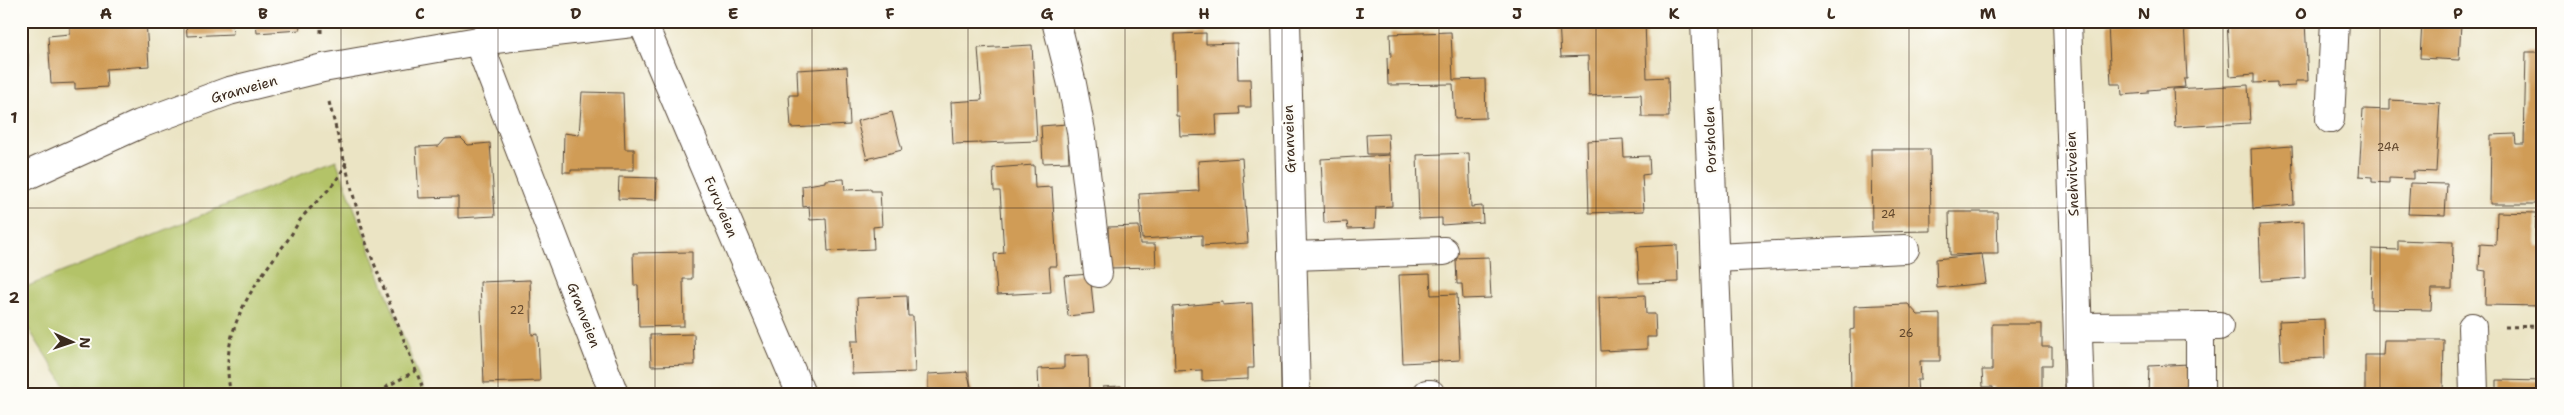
<svg xmlns="http://www.w3.org/2000/svg" width="2564" height="415" viewBox="0 0 2564 415" font-family="'Shantell Sans',sans-serif">
  <style>
    .green { fill: #b3c367; stroke: #777642 }
    .building { fill: #d09c56 }
    .lines { fill: none; stroke-linecap: round; stroke-linejoin: round }
    .minor-casing { stroke: #554637; stroke-width: 30 }
    .path { stroke: #554637; stroke-width: 3; stroke-dasharray: 4 4; stroke-linecap: butt }
    .minor { stroke: #fff; stroke-width: 28 }
    .grid { fill: none; stroke: #3b2a1e; stroke-width: 1; stroke-opacity: 0.55 }
    .labels { text-anchor: middle; stroke-width: 5; stroke-linejoin: round; paint-order: stroke }
    .number-label { font-size: 11px; fill: #60462c }
    .street-label { font-size: 14px; fill: #3b2a1e; stroke: #fdfcf7 }
    .neatline { fill: none; stroke: #3b2a1e; stroke-width: 2 }
    .grid-label { font-size: 16px; text-anchor: middle; font-weight: bold; fill: #3b2a1e }
  </style>
  <rect width="100%" height="100%" fill="#fdfcf7"/>
  <filter id="ink" filterUnits="userSpaceOnUse"><feTurbulence type="fractalNoise" baseFrequency=".02" numOctaves="2"/><feDisplacementMap in="SourceGraphic" scale="10" xChannelSelector="R" yChannelSelector="G"/><feConvolveMatrix kernelMatrix="1 2 1 2 8 2 1 2 1" color-interpolation-filters="sRGB"/></filter>
  <filter id="wash" filterUnits="userSpaceOnUse"><feTurbulence type="fractalNoise" baseFrequency=".0096" numOctaves="4" result="noise"/><feDisplacementMap in="SourceGraphic" scale="20" xChannelSelector="R" yChannelSelector="G"/><feGaussianBlur stdDeviation="1.12" result="paint"/><feColorMatrix in="noise" values="0 0 0 0 0 0 0 0 0 0 0 0 0 0 0 0 0 1.4 0 .05"/><feComposite in="paint" operator="in"/></filter>
  <g filter="url(#wash)">
    <rect width="100%" height="100%" fill="#ebe4c4"/>
    <polygon class="green" points="336,160 425,394 70,394 21,317 21,289"/>
    <g id="blocks">
      <g class="building">
        <polygon points="95,21 146,21 149,66 106,69 107,87 75,89 75,83 51,84 48,36 70,34 70,23"/>
        <polygon points="186,21 242,21 242,23 232,23 233,34 187,36"/>
        <polygon points="256,21 299,21 300,30 257,33"/>
        <polygon points="1559,21 1645,21 1647,78 1668,77 1669,117 1642,117 1641,94 1589,96 1588,56 1561,57"/>
        <polygon points="2134,21 2184,21 2187,79 2184,79 2185,87 2148,90 2148,93 2122,95 2121,84 2111,84 2108,24"/>
        <polygon points="2227,21 2305,21 2308,81 2295,81 2295,86 2277,87 2277,82 2254,83 2254,74 2230,76"/>
        <polygon points="2422,21 2461,23 2459,60 2420,58"/>
        <polygon points="2541,27 2543,204 2490,204 2491,135 2515,134 2516,144 2524,144 2526,52 2540,52"/>
        <polygon points="1451,32 1453,80 1485,79 1486,118 1455,119 1453,84 1388,85 1387,58 1391,57 1390,34"/>
        <polygon points="1206,33 1206,44 1237,43 1238,79 1250,79 1251,107 1239,107 1240,114 1216,115 1217,135 1180,136 1179,116 1176,116 1175,34"/>
        <polygon points="1032,45 1037,141 953,144 951,102 982,100 978,48"/>
        <rect x="21" y="54" width="7" height="24"/>
        <polygon points="847,67 850,125 791,128 789,95 798,95 797,70"/>
        <polygon points="2248,85 2250,123 2175,127 2173,89"/>
        <polygon points="582,92 623,93 625,149 634,149 634,170 571,170 571,172 563,172 564,133 579,135"/>
        <polygon points="2390,100 2440,103 2436,172 2413,171 2413,179 2389,178 2389,183 2372,182 2372,177 2359,176 2363,109 2390,110"/>
        <polygon points="892,112 902,150 867,159 857,121"/>
        <polygon points="1067,124 1069,162 1043,163 1041,126"/>
        <polygon points="1388,134 1389,154 1367,154 1366,135"/>
        <polygon points="461,138 468,145 490,143 495,216 458,218 458,197 419,198 416,147 439,146 445,139"/>
        <polygon points="1623,139 1624,157 1649,156 1650,174 1642,175 1644,211 1589,213 1587,141"/>
        <polygon points="2292,146 2294,205 2253,209 2251,149"/>
        <polygon points="1871,149 1930,149 1931,231 1872,232"/>
        <polygon points="1469,153 1471,207 1482,206 1483,222 1442,225 1442,218 1419,219 1417,155"/>
        <polygon points="1390,155 1392,206 1376,207 1375,228 1348,229 1347,222 1324,223 1321,159"/>
        <polygon points="1242,158 1248,243 1202,246 1202,235 1142,239 1139,194 1199,191 1198,161"/>
        <polygon points="1034,165 1035,188 1052,187 1057,266 1049,266 1051,292 997,295 994,254 1004,253 1000,191 994,191 993,168"/>
        <polygon points="619,177 657,178 656,200 618,199"/>
        <polygon points="844,179 845,190 871,189 871,191 880,191 882,226 873,227 874,249 828,251 826,219 810,220 809,206 803,207 802,186 825,182 825,180"/>
        <polygon points="2410,183 2447,184 2445,215 2408,214"/>
        <polygon points="1949,212 1997,212 1998,254 1982,254 1986,283 1937,288 1936,259 1981,254 1950,255"/>
        <polygon points="2497,212 2536,213 2535,246 2543,246 2543,306 2485,305 2486,271 2479,270 2480,244 2496,245"/>
        <polygon points="2304,222 2305,278 2261,281 2259,225"/>
        <polygon points="1139,226 1140,244 1155,244 1156,267 1109,268 1108,227"/>
        <polygon points="2398,240 2453,242 2452,289 2432,289 2431,310 2371,309 2372,249 2398,250"/>
        <polygon points="1677,245 1678,282 1639,283 1637,247"/>
        <polygon points="692,252 692,279 683,279 684,326 639,327 638,285 634,285 633,253"/>
        <polygon points="1489,257 1491,298 1463,299 1462,284 1457,284 1456,258"/>
        <polygon points="1090,274 1094,313 1068,316 1064,276"/>
        <polygon points="1430,274 1431,295 1457,294 1460,360 1403,363 1399,275"/>
        <polygon points="530,280 532,335 538,334 540,381 484,383 480,282"/>
        <polygon points="1645,295 1646,314 1655,314 1656,337 1647,337 1647,349 1601,351 1599,297"/>
        <polygon points="907,296 908,316 913,316 915,372 852,374 851,341 859,341 857,298"/>
        <polygon points="1223,302 1223,305 1252,303 1254,368 1248,368 1248,379 1202,381 1202,370 1175,371 1173,307"/>
        <polygon points="1908,304 1918,315 1940,314 1940,361 1920,361 1921,380 1917,380 1918,394 1851,394 1850,330 1854,329 1854,306"/>
        <polygon points="2324,319 2325,358 2281,360 2279,321"/>
        <polygon points="1992,324 2042,324 2042,347 2052,347 2052,365 2042,365 2042,394 1993,394 1993,387 1983,387 1982,370 1992,370"/>
        <polygon points="694,334 695,365 651,366 650,335"/>
        <polygon points="2384,340 2444,340 2443,394 2365,394 2365,355 2383,355"/>
        <polygon points="1088,355 1089,394 1039,394 1038,369 1064,368 1064,356"/>
        <polygon points="2189,364 2194,394 2148,394 2149,366"/>
        <polygon points="967,372 973,393 928,394 928,374"/>
        <polygon points="2497,380 2543,381 2543,394 2497,394"/>
        <polygon points="1121,386 1121,394 1103,394 1103,387"/>
      </g>
    </g>
  </g>
  <g filter="url(#ink)">
    <use href="#blocks" fill-opacity="0" stroke="#554637" stroke-width="1"/>
    <g class="lines">
      <defs>
        <g id="minor">
          <polyline points="642,21 801,394"/>
          <polyline points="1056,21 1072,84 1081,131 1098,273"/>
          <polyline points="1286,21 1296,394"/>
          <polyline points="1705,21 1720,394"/>
          <polyline points="2067,21 2080,394"/>
          <polyline points="478,41 614,394"/>
          <polyline points="2330,119 2335,21"/>
          <polyline points="21,178 140,124 229,91 323,68 478,41 650,21"/>
          <polyline points="1292,256 1444,251"/>
          <polyline points="1715,258 1905,249"/>
          <polyline points="2200,326 2200,394"/>
          <polyline points="2078,327 2219,326"/>
          <polyline points="2472,327 2474,394"/>
          <polyline points="1427,394 1431,394"/>
        </g>
      </defs>
      <use href="#minor" class="minor-casing"/>
      <g class="path">
        <polyline points="321,33 321,21"/>
        <polyline points="329,102 365,240 425,394"/>
        <polyline points="2505,327 2543,326"/>
        <path d="M231,394C217,333 252,287 287,241C293,233 297,223 304,215C320,197 338,184 346,162"/>
        <polyline points="380,394 388,386 415,371"/>
      </g>
      <use href="#minor" class="minor"/>
    </g>
  </g>
  <path class="grid" d="M184,21V394M341,21V394M498,21V394M655,21V394M812,21V394M968,21V394M1125,21V394M1282,21V394M1439,21V394M1596,21V394M1752,21V394M1909,21V394M2066,21V394M2223,21V394M2380,21V394M21,208H2543"/>
  <g class="labels">
    <g class="number-label">
      <text x="2388" y="151">24A</text>
      <text x="1888" y="218">24</text>
      <text x="517" y="314">22</text>
      <text x="1906" y="337">26</text>
    </g>
    <g class="street-label">
      <text transform="translate(244 89) rotate(-16)" y="5">Granveien</text>
      <text transform="translate(1289 139) rotate(-92)" y="5">Granveien</text>
      <text transform="translate(1710 140) rotate(-92)" y="5">Porsholen</text>
      <text transform="translate(2072 174) rotate(-92)" y="5">Snehvitveien</text>
      <text transform="translate(721 207) rotate(67)" y="5">Furuveien</text>
      <text transform="translate(584 315) rotate(69)" y="5">Granveien</text>
    </g>
  </g>
  <rect width="2564" height="415" fill="none" stroke="#fdfcf7" stroke-width="55"/>
  <g transform="translate(72 342) rotate(93)" stroke="#fdfcf7" stroke-width="4" paint-order="stroke">
  <path d="M0-4L9 19L0 12L-9 19Z" fill="#3b2a1e"/>
  <text y="-8" font-size="14" font-weight="bold" text-anchor="middle" fill="#3b2a1e">N</text>
  </g>
  <rect x="28" y="28" width="2508" height="360" class="neatline"/>
  <g class="grid-label">
    <text x="106" y="19">A</text>
    <text x="263" y="19">B</text>
    <text x="420" y="19">C</text>
    <text x="576" y="19">D</text>
    <text x="733" y="19">E</text>
    <text x="890" y="19">F</text>
    <text x="1047" y="19">G</text>
    <text x="1204" y="19">H</text>
    <text x="1360" y="19">I</text>
    <text x="1517" y="19">J</text>
    <text x="1674" y="19">K</text>
    <text x="1831" y="19">L</text>
    <text x="1988" y="19">M</text>
    <text x="2144" y="19">N</text>
    <text x="2301" y="19">O</text>
    <text x="2458" y="19">P</text>
    <text x="14" y="123">1</text>
    <text x="14" y="303">2</text>
  </g>
</svg>
